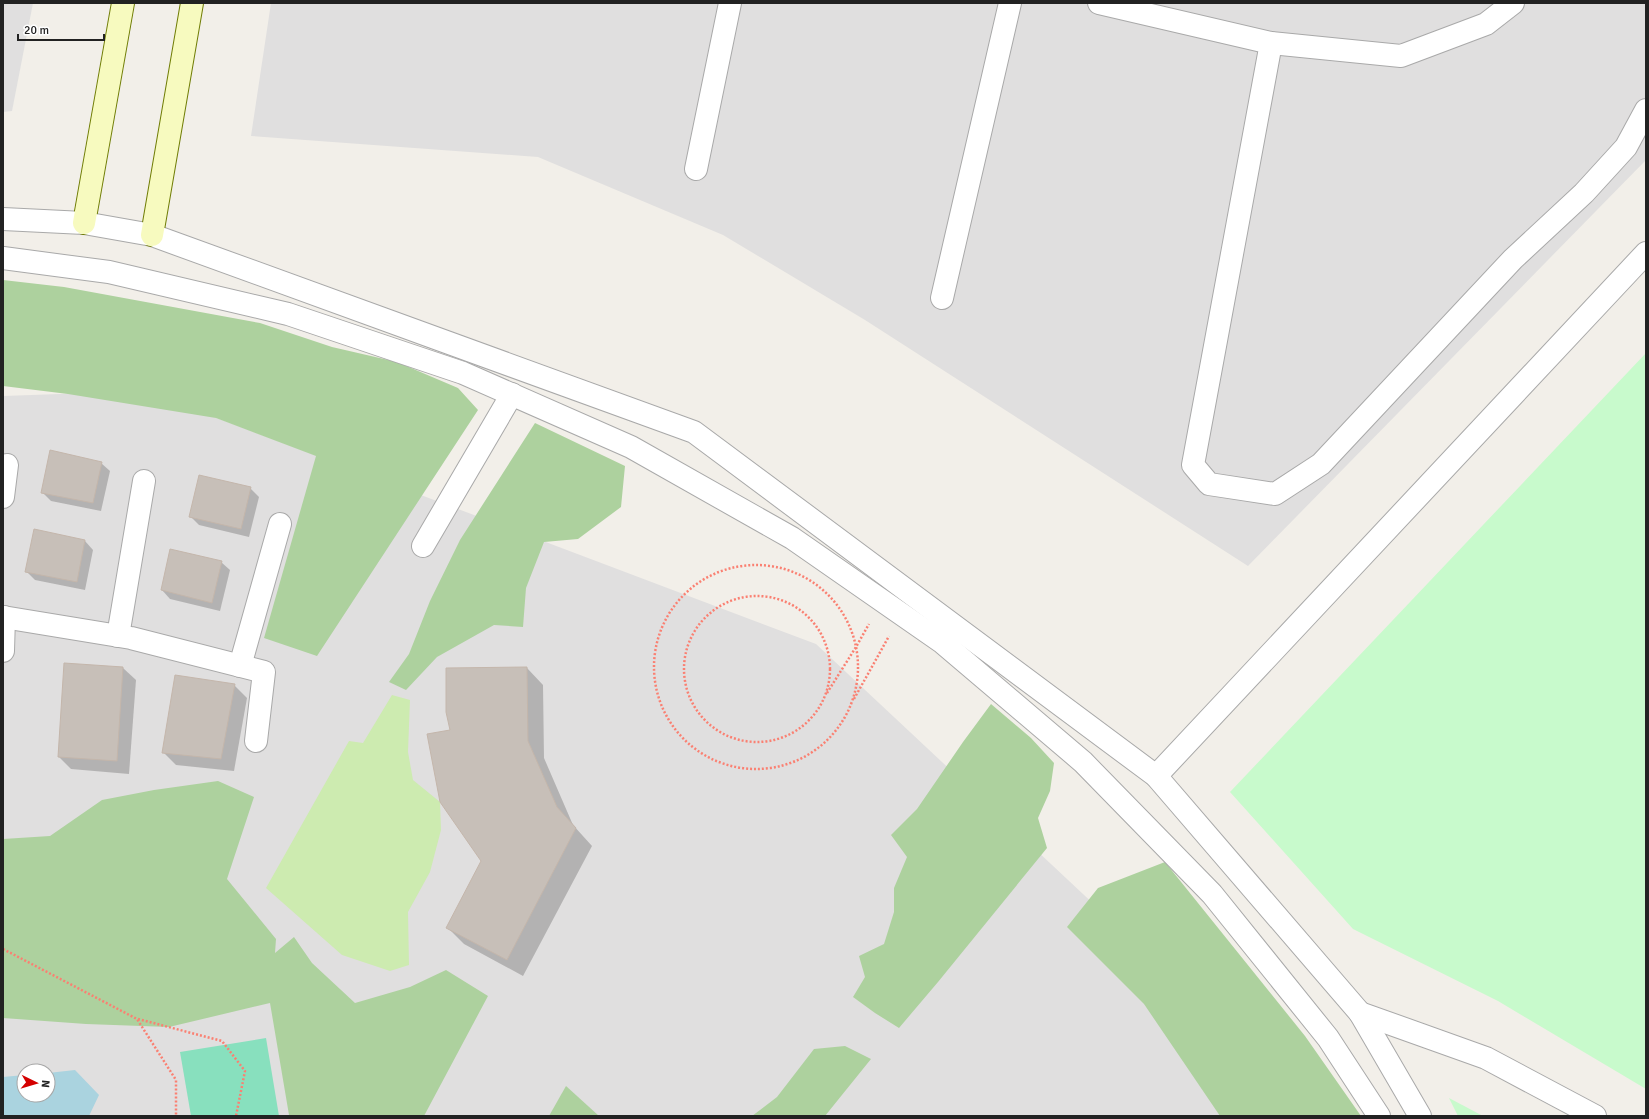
<svg xmlns="http://www.w3.org/2000/svg" width="1649" height="1119" viewBox="0 0 1649 1119" font-family="Signika,sans-serif">
  <style>
    .residential { fill: #e0dfdf; fill-rule: evenodd }
    .grass { fill: #cdebb0 }
    .forest { fill: #add19e }
    .park { fill: #c8facc }
    .pitch { fill: #88e0be }
    .water { fill: #aad3df }
    .shadow { fill: #0003 }
    .building { fill: #c7bfb8; stroke: #c4b6ab }
    .lines { fill: none; stroke-linecap: round; stroke-linejoin: round }
    .minor-casing { stroke: #a9a9a9; stroke-width: 24 }
    .tertiary-casing { stroke: #a9a9a9; stroke-width: 24 }
    .secondary-casing { stroke: #707d05; stroke-width: 24 }
    .path { stroke: #fa8072; stroke-width: 2.5; stroke-dasharray: 2 2; stroke-linecap: butt }
    .minor { stroke: #fff; stroke-width: 22 }
    .tertiary { stroke: #fff; stroke-width: 22 }
    .secondary { stroke: #f7fabf; stroke-width: 22 }
  </style>
  <rect width="100%" height="100%" fill="#f2efe9"/>
  <g class="residential">
    <polygon points="3,3 33,3 12,111 3,112"/>
    <polygon points="271,3 1646,3 1646,160 1248,566 865,320 723,235 538,157 251,136"/>
    <path d="M145,391L816,644L1320,1116H3V396ZM24,1071H48V1095H24Z"/>
  </g>
  <polygon class="grass" points="392,695 410,700 408,752 413,780 440,802 441,830 430,872 408,912 409,965 390,971 342,955 266,888 349,741 363,743"/>
  <g class="forest">
    <polygon points="3,280 64,287 260,323 332,347 397,362 458,388 478,410 317,656 264,638 316,456 216,418 68,394 3,386"/>
    <polygon points="535,423 625,466 621,507 578,539 544,542 526,588 523,627 494,625 437,657 406,690 389,682 409,654 430,601 460,540"/>
    <polygon points="991,704 1031,738 1054,763 1050,791 1038,818 1047,848 938,982 899,1028 875,1013 853,997 865,977 859,956 884,944 894,912 894,888 907,857 891,835 917,809 963,742"/>
    <polygon points="218,781 254,797 227,879 276,939 275,953 294,937 312,963 355,1003 410,987 446,970 488,996 424,1116 287,1116 289,1115 270,1003 169,1027 86,1024 3,1018 3,839 50,836 102,800 154,790"/>
    <polygon points="1165,862 1305,1036 1361,1116 1220,1116 1144,1004 1067,927 1098,888"/>
    <polygon points="845,1046 871,1059 825,1116 752,1116 777,1097 814,1049"/>
    <polygon points="566,1086 599,1116 549,1116"/>
  </g>
  <g class="park">
    <polygon points="1646,353 1646,1089 1498,1001 1353,929 1230,792"/>
    <polygon points="1449,1098 1483,1116 1458,1116"/>
  </g>
  <polygon class="pitch" points="266,1038 279,1116 191,1116 180,1052"/>
  <polygon class="water" points="75,1070 99,1095 89,1116 3,1116 3,1077 24,1075 24,1095 48,1095 48,1073"/>
  <g class="shadow">
    <polygon points="101,463 110,471 101,511 51,501 42,492"/>
    <polygon points="250,488 259,497 249,537 199,525 190,516"/>
    <polygon points="85,541 93,550 85,590 35,580 26,571"/>
    <polygon points="221,562 230,570 220,611 170,599 162,590"/>
    <polygon points="123,668 136,680 129,774 71,769 59,757"/>
    <polygon points="527,668 543,685 544,758 573,825 592,846 523,976 464,944 448,928 482,861 451,731"/>
    <polygon points="234,685 247,698 234,771 176,765 163,752"/>
  </g>
  <g class="building">
    <polygon points="50,450 102,462 93,503 41,493"/>
    <polygon points="199,475 251,487 241,529 189,517"/>
    <polygon points="34,529 85,540 77,582 25,572"/>
    <polygon points="170,549 222,561 212,603 161,590"/>
    <polygon points="64,663 123,667 117,761 58,757"/>
    <polygon points="527,667 528,741 557,807 576,828 507,960 446,928 481,861 440,802 427,734 450,730 446,712 446,668"/>
    <polygon points="175,675 235,684 221,759 162,753"/>
  </g>
  <g class="lines">
    <defs>
      <g id="minor">
        <polyline points="1099,3 1271,43 1401,56 1486,24 1513,3"/>
        <polyline points="1271,43 1193,465 1209,484 1275,494 1321,464 1513,259 1584,193 1626,147 1646,110"/>
        <polyline points="696,169 730,3"/>
        <polyline points="942,298 1010,3"/>
        <polyline points="3,497 7,465"/>
        <polyline points="423,546 512,394"/>
        <polyline points="3,617 131,638 264,672 256,741"/>
        <polyline points="118,636 144,481"/>
        <polyline points="3,651 4,617"/>
        <polyline points="240,666 280,524"/>
      </g>
      <g id="tertiary">
        <polyline points="3,219 84,223 152,235 694,432 1156,776 1360,1013 1420,1116"/>
        <polyline points="3,258 109,272 288,314 463,373 631,447 792,538 943,643 1083,762 1212,894 1328,1038 1379,1116"/>
        <polyline points="1156,776 1646,253"/>
        <polyline points="1360,1013 1486,1058 1595,1116"/>
      </g>
      <g id="secondary">
        <polyline points="84,223 123,3"/>
        <polyline points="152,235 192,3"/>
      </g>
    </defs>
    <use href="#minor" class="minor-casing"/>
    <use href="#tertiary" class="tertiary-casing"/>
    <use href="#secondary" class="secondary-casing"/>
    <g class="path">
      <circle cx="756" cy="667" r="102"/>
      <circle cx="757" cy="669" r="73"/>
      <polyline points="827,693 856,647 869,624"/>
      <polyline points="854,699 889,636"/>
      <polyline points="3,949 137,1019 176,1080 176,1116"/>
      <polyline points="138,1019 222,1041 245,1071 236,1116"/>
    </g>
    <use href="#minor" class="minor"/>
    <use href="#tertiary" class="tertiary"/>
    <use href="#secondary" class="secondary"/>
  </g>
  <rect width="1649" height="1119" fill="none" stroke="#222222" stroke-width="8"/>
  <g transform="translate(36 1083) rotate(95)"><circle r="19" fill="#ffffff" stroke="#a7a7a7"/>
  <path d="M0-3L7 15L0 10L-7 15Z" fill="#d40000"/>
  <text y="-6" font-size="11" font-weight="bold" text-anchor="middle" fill="#222222">N</text>
  </g>
  <path d="M18 34v6h86v-6" fill="none" stroke="#222222" stroke-width="2"/>
  <text x="24" y="34" font-size="12" fill="#222222" stroke="#ffffff" stroke-width="3" paint-order="stroke">20 m</text>
</svg>
